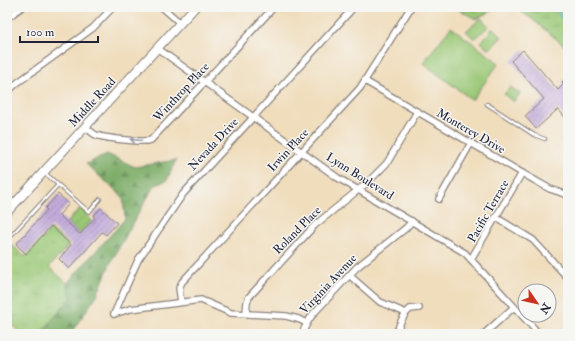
<svg xmlns="http://www.w3.org/2000/svg" width="575" height="341" viewBox="0 0 575 341" font-family="'IM FELL Double Pica',serif">
  <style>
    .grass { fill: #9ac775; stroke: #5e7458 }
    .forest { fill: url(#forest-firs); stroke: #4e6750 }
    .wetland { fill: url(#wetland-marsh); stroke: #5e7458 }
    .park { fill: url(#park-tufts); stroke: #5e7458 }
    .garden { fill: url(#garden-furrows); stroke: #5e7458 }
    .lines { fill: none; stroke-linecap: round; stroke-linejoin: round }
    .stream { stroke: #67aede; stroke-width: 1.5 }
    .building { fill: url(#building-hatch) }
    .lane-casing { stroke: #89807c; stroke-width: 4.5 }
    .street-casing { stroke: #89807c; stroke-width: 8 }
    .primary-casing { stroke: #89807c; stroke-width: 10 }
    .lane { stroke: #fff; stroke-width: 2.5 }
    .street { stroke: #fff; stroke-width: 5.5 }
    .primary { stroke: #fff; stroke-width: 8 }
    .oneway { stroke: #9c9ca7 }
    .labels { text-anchor: middle; stroke-width: 3; stroke-linejoin: round; paint-order: stroke }
    .street-label { font-size: 12px; fill: #22223b; stroke: #f6f6f2 }
  </style>
  <defs>
    <pattern id="forest-firs" width="22" height="20" patternUnits="userSpaceOnUse"><rect width="22" height="20" fill="#7bac66"/><path d="M5 1l3.5 6h-7zM16 11l3.5 6h-7z" fill="#648c55"/></pattern>
    <pattern id="wetland-marsh" width="20" height="14" patternUnits="userSpaceOnUse"><rect width="20" height="14" fill="#9ac775"/><path d="M1 5h8M5 5V1M11 12h8M15 12V8" fill="none" stroke="#84ab66"/></pattern>
    <pattern id="park-tufts" width="24" height="20" patternUnits="userSpaceOnUse"><rect width="24" height="20" fill="#9ac775"/><path d="M3 7l-1-3M5 7V3M7 7l1-3M15 17l-1-3M17 17v-4M19 17l1-3" fill="none" stroke="#84ab66"/></pattern>
    <pattern id="garden-furrows" width="10" height="10" patternUnits="userSpaceOnUse"><rect width="10" height="10" fill="#9ac775"/><path d="M-1 1l2-2M0 10L10 0M9 11l2-2" fill="none" stroke="#84ab66"/></pattern>
    <pattern id="building-hatch" width="6" height="6" patternUnits="userSpaceOnUse"><rect width="6" height="6" fill="#c3acda"/><path d="M-1 1l2-2M0 6l6-6M5 7l2-2" fill="none" stroke="#9e8cb2"/></pattern>
  </defs>
  <rect width="100%" height="100%" fill="#f6f6f2"/>
  <filter id="ink" filterUnits="userSpaceOnUse"><feTurbulence type="fractalNoise" baseFrequency=".025" numOctaves="2"/><feDisplacementMap in="SourceGraphic" scale="8" xChannelSelector="R" yChannelSelector="G"/><feConvolveMatrix kernelMatrix="1 2 1 2 8 2 1 2 1" color-interpolation-filters="sRGB"/></filter>
  <filter id="wash" filterUnits="userSpaceOnUse"><feTurbulence type="fractalNoise" baseFrequency=".012" numOctaves="4" result="noise"/><feDisplacementMap in="SourceGraphic" scale="16" xChannelSelector="R" yChannelSelector="G"/><feGaussianBlur stdDeviation="0.9" result="paint"/><feColorMatrix in="noise" values="0 0 0 0 0 0 0 0 0 0 0 0 0 0 0 0 0 1.4 0 .05"/><feComposite in="paint" operator="in"/></filter>
  <g filter="url(#wash)">
    <rect width="100%" height="100%" fill="#f0ddbc"/>
    <g class="grass">
      <polygon points="481,18 489,26 474,39 466,31"/>
      <polygon points="451,27 499,63 472,100 423,63"/>
      <polygon points="493,28 502,37 489,50 481,42"/>
    </g>
    <polygon class="forest" points="107,154 135,167 176,160 167,180 154,186 111,262 97,295 73,330 74,334 40,334 71,298 67,283 125,219 123,197 86,164"/>
    <g class="wetland">
      <polygon points="454,7 512,7 494,9 476,19"/>
      <polygon points="515,7 568,7 568,52 565,46 532,19"/>
    </g>
    <g class="park">
      <polygon points="511,87 520,94 513,102 504,94"/>
      <polygon points="51,229 69,245 49,267 67,283 71,298 40,334 22,334 7,321 7,256 10,252 7,249 7,246 10,243 24,256 26,256"/>
    </g>
    <polygon class="garden" points="80,208 89,216 91,222 80,234 67,222"/>
    <g class="lines">
      <path class="stream" d="M556,7C557,14 561,20 568,19"/>
    </g>
    <g id="blocks">
      <g class="building">
        <polygon points="523,50 558,90 564,84 562,82 568,77 568,121 558,109 536,129 525,116 544,99 511,61"/>
        <polygon points="58,194 69,204 59,215 80,234 95,218 93,216 101,208 117,223 106,235 102,232 69,269 59,259 71,245 51,226 26,254 16,244 47,210 45,208"/>
      </g>
    </g>
  </g>
  <g filter="url(#ink)">
    <use href="#blocks" fill-opacity="0" stroke="#89807c" stroke-width="1"/>
    <g class="lines">
      <defs>
        <g id="lane">
          <polyline points="487,104 534,135 545,139"/>
          <polyline points="46,174 89,212 100,199"/>
          <polyline points="7,240 58,185"/>
        </g>
        <g id="street">
          <polyline points="162,7 180,23"/>
          <polyline points="7,18 22,7"/>
          <polyline points="157,48 338,178 465,253 539,334"/>
          <polyline points="365,81 522,173 550,189 568,195"/>
          <polyline points="7,92 17,83 93,28 113,7"/>
          <path d="M85,127C88,129 92,133 96,135C103,138 144,143 151,140L274,7"/>
          <polyline points="439,199 471,143"/>
          <polyline points="497,218 533,240 568,278"/>
          <polyline points="471,259 522,173"/>
          <polyline points="349,275 380,302 406,313"/>
          <polyline points="181,302 179,288 182,282 360,88 411,7"/>
          <polyline points="246,313 247,302 249,297 315,225 368,182 387,163 417,112"/>
          <polyline points="114,314 138,260 183,194 354,7"/>
          <polyline points="114,314 130,309 201,300 231,313 286,316 298,319 307,323"/>
          <polyline points="302,334 307,323 313,314 357,267 406,228 412,221"/>
          <path d="M396,334C400,324 402,316 410,309L419,308"/>
          <polyline points="484,334 514,307"/>
        </g>
        <polyline id="primary" points="7,212 195,7"/>
      </defs>
      <use href="#lane" class="lane-casing"/>
      <use href="#street" class="street-casing"/>
      <use href="#primary" class="primary-casing"/>
      <use href="#lane" class="lane"/>
      <use href="#street" class="street"/>
      <use href="#primary" class="primary"/>
    </g>
    <defs><path id="oneway-shaft" d="M-6 0H5M1.5-3L5.5 0L1.5 3" fill="none" stroke-width="1.6" stroke-linecap="round" stroke-linejoin="round"/></defs>
    <use class="oneway" href="#oneway-shaft" transform="translate(136 140) rotate(-174)"/>
  </g>
  <g class="labels">
    <g class="street-label">
      <text transform="translate(181 92) rotate(-47)" y="4">Winthrop Place</text>
      <text transform="translate(92 102) rotate(-47)" y="4">Middle Road</text>
      <text transform="translate(471 131) rotate(30)" y="4">Monterey Drive</text>
      <text transform="translate(213 144) rotate(-47)" y="4">Nevada Drive</text>
      <text transform="translate(288 150) rotate(-47)" y="4">Irwin Place</text>
      <text transform="translate(360 176) rotate(32)" y="4">Lynn Boulevard</text>
      <text transform="translate(488 211) rotate(-60)" y="4">Pacific Terrace</text>
      <text transform="translate(297 230) rotate(-45)" y="4">Roland Place</text>
      <text transform="translate(328 284) rotate(-47)" y="4">Virginia Avenue</text>
    </g>
  </g>
  <rect width="575" height="341" fill="none" stroke="#f6f6f2" stroke-width="24"/>
  <g transform="translate(537 303) rotate(124)"><circle r="19" fill="#f6f6f2" stroke="#a1a1a9"/>
  <path d="M0-3L7 15L0 10L-7 15Z" fill="#c8321e"/>
  <text y="-6" font-size="11" font-weight="bold" text-anchor="middle" fill="#22223b">N</text>
  </g>
  <path d="M20 36v6h78v-6" fill="none" stroke="#22223b" stroke-width="2"/>
  <text x="26" y="36" font-size="12" fill="#22223b" stroke="#f6f6f2" stroke-width="3" paint-order="stroke">100 m</text>
</svg>
